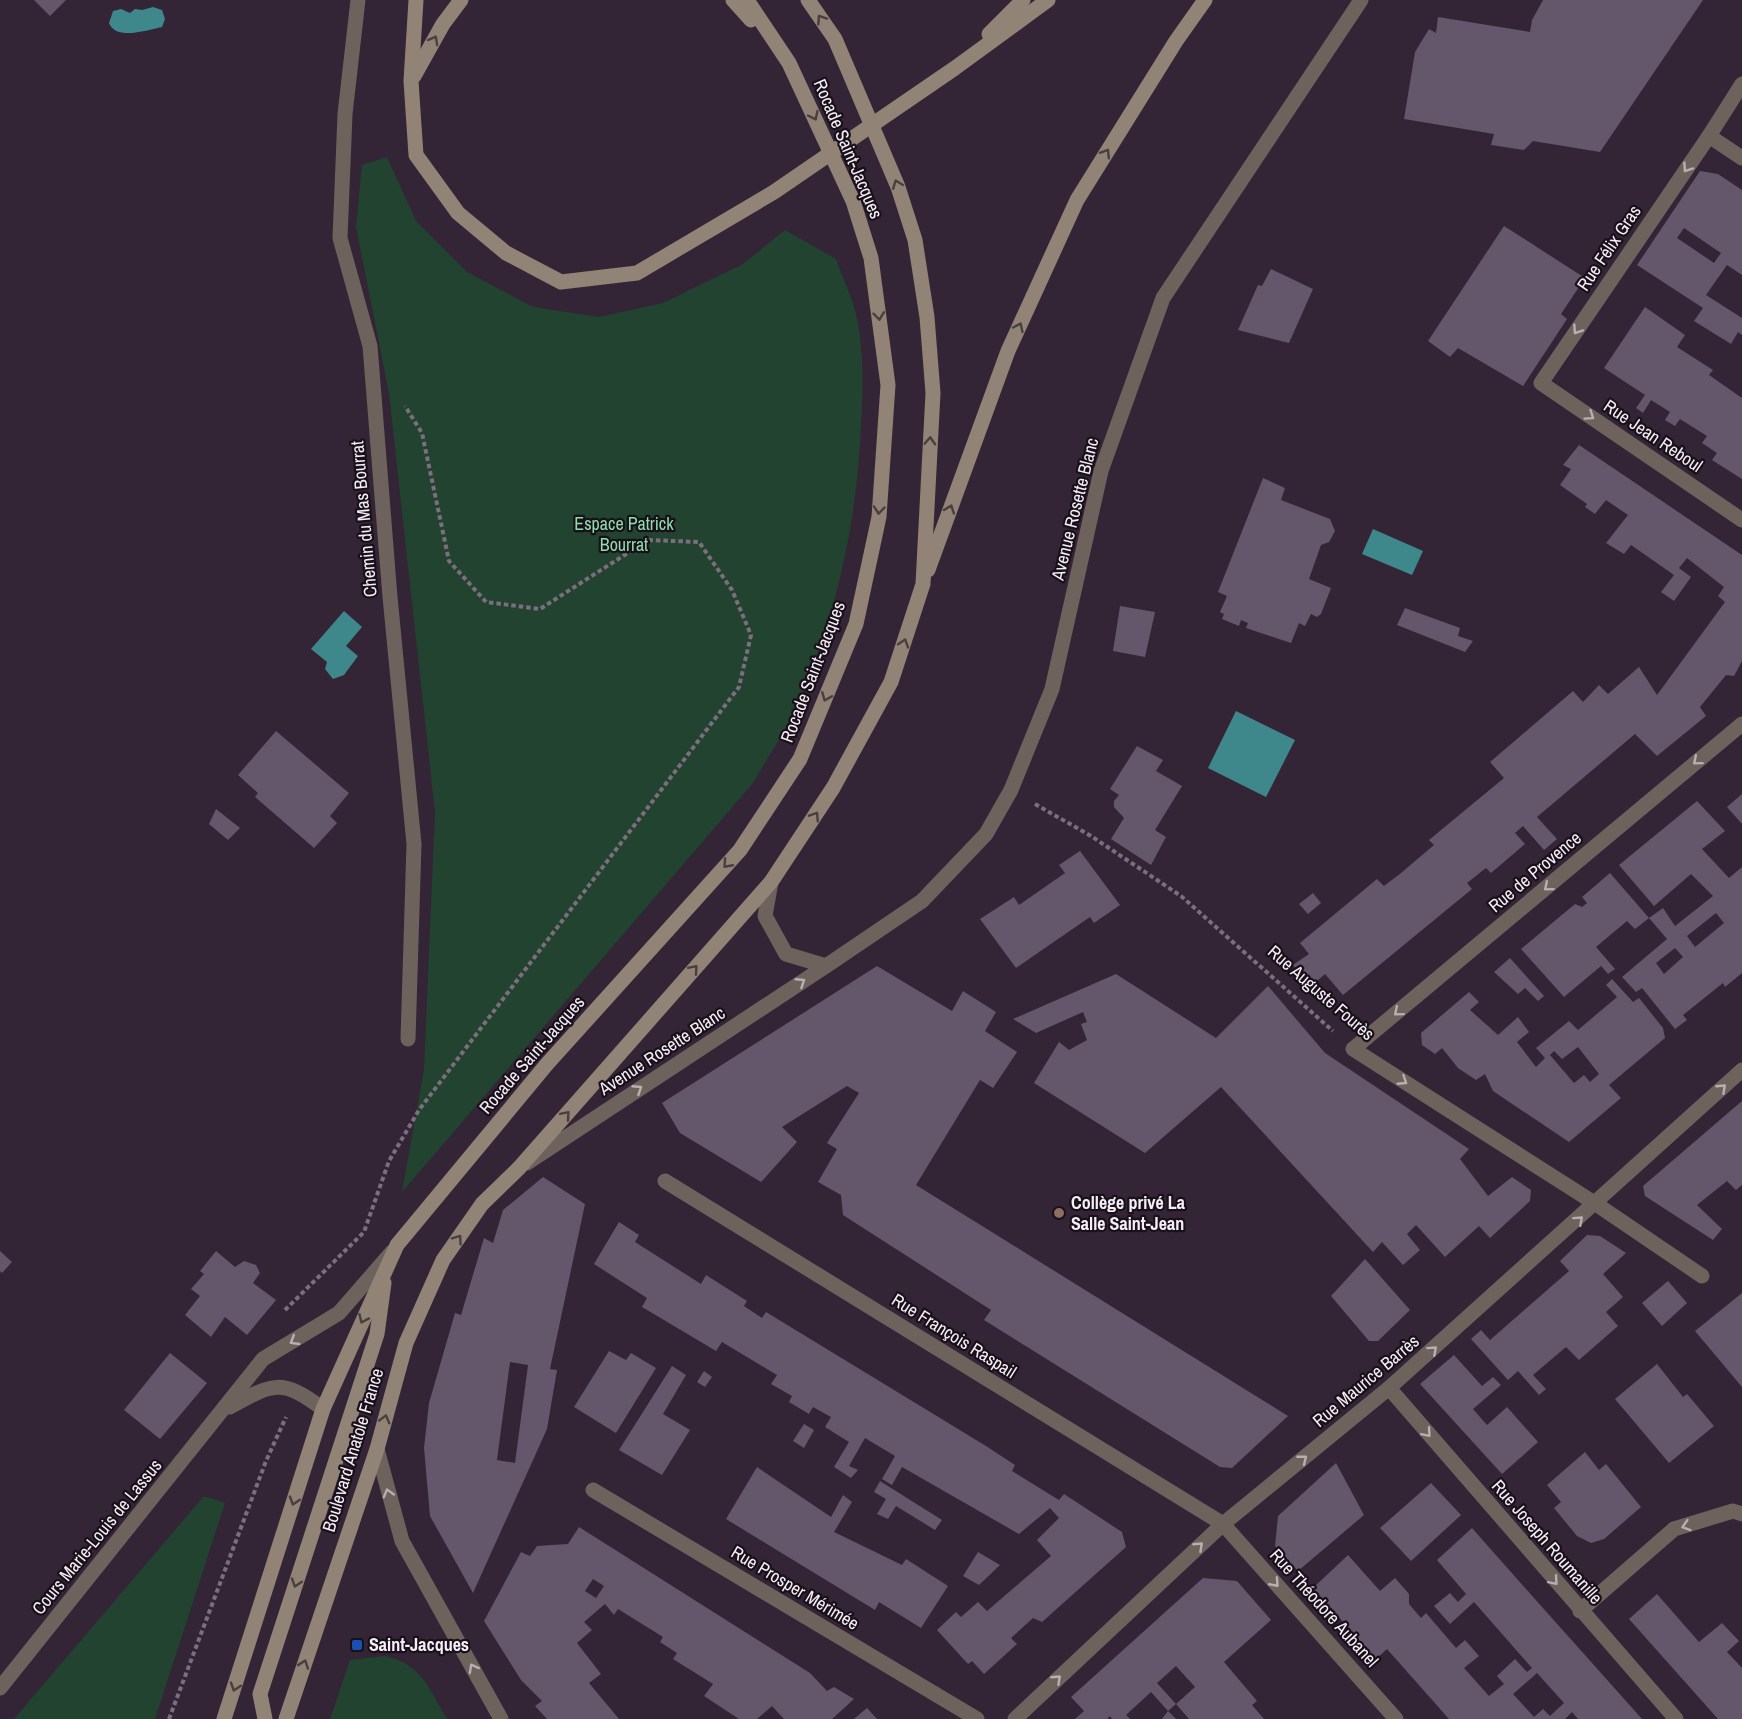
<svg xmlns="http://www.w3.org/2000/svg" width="1742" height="1719" viewBox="0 0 1742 1719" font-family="'Archivo Narrow',sans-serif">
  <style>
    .green { fill: #21432f }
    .water { fill: #3e878b }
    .building { fill: #64566b; fill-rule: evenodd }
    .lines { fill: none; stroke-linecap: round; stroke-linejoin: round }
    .path { stroke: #7b6e7d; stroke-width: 4; stroke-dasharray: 4.5 3; stroke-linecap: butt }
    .lane { stroke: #6d635c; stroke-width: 15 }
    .street { stroke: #6d635c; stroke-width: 15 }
    .secondary { stroke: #928377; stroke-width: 15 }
    .oneway { stroke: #493f3f }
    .oneway2 { stroke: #b9afb2 }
    .education-dot { fill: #8d6e63; stroke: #181119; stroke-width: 2 }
    .transit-dot { fill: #1a4fb4; stroke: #181119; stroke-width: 2 }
    .labels { text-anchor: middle; stroke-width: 4.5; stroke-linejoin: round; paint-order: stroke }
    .street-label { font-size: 18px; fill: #f7edf8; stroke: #181119 }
    .park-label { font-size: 18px; fill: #8fddad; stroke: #181119 }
    .poi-label { font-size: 18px; font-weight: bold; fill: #f7edf8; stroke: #181119; text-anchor: start }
  </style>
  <rect width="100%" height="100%" fill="#342536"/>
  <g class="green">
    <path d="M387,157L416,221L467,272L533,307L599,317L663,303L743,264L785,230L836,259C843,279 853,299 857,319C864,353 863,391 861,424C857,527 834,627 790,720C779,741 765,762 753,783L402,1192L424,1069L435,812L389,393L356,227L362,165Z"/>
    <polygon points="204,1496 225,1503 155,1719 14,1719"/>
    <path d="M385,1656C422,1664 429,1689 447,1719H330L350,1660Z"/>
  </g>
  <g class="water">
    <path d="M153,7L162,10L165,19L162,27C147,30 116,41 109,23L113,11L121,9L130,13L135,9L142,10Z"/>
    <polygon points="1373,529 1423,551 1412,575 1362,554"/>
    <polygon points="344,611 362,627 346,646 358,656 344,675 333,679 325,669 327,662 311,649"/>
    <polygon points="1236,711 1295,740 1266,797 1208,768"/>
  </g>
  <g class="building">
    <polygon points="34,0 66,0 50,16"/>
    <polygon points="1543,0 1703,0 1600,152 1533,141 1524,150 1491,145 1494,134 1404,119 1415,52 1429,29 1436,33 1438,17 1530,32 1532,20"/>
    <path d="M1700,171L1718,174L1742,190V275L1727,265L1706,295L1742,318V335L1738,332L1731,344L1694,321L1703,308L1637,265ZM1684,228L1721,253L1714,263L1677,238Z"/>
    <polygon points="1504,226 1585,278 1561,314 1567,319 1523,386 1458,348 1450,357 1428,341"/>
    <polygon points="1271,269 1313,289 1289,343 1238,330 1258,285 1262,286"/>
    <polygon points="1645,307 1685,335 1677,347 1713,370 1709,375 1742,398 1742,479 1712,460 1717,453 1702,443 1707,436 1680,419 1675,426 1665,420 1670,412 1651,400 1643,413 1636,408 1645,395 1604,368"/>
    <polygon points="1579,445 1742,555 1742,661 1734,676 1726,675 1700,707 1706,716 1657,756 1635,734 1537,817 1557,839 1544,850 1523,826 1515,833 1525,844 1491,873 1486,868 1467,883 1472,889 1343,995 1325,974 1311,986 1293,965 1309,954 1300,943 1377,879 1384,886 1401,873 1434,845 1429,840 1504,778 1490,762 1573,691 1583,702 1599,685 1608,694 1639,667 1657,695 1725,602 1718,596 1724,587 1687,558 1679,568 1691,577 1674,601 1661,592 1674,575 1631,545 1624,554 1606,543 1628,515 1606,500 1595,514 1585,507 1587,504 1560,485 1571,469 1563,465"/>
    <polygon points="1263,478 1285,488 1281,500 1330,519 1335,531 1329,542 1321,545 1309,579 1331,588 1321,614 1317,617 1311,614 1305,626 1299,623 1291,643 1246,628 1248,623 1241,620 1239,626 1222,619 1224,614 1220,612 1227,596 1218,592"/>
    <polygon points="1120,606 1155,612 1145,657 1113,651"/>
    <polygon points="1405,608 1460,628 1458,636 1473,641 1465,652 1397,625"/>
    <polygon points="276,731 349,793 330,816 337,823 314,848 255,797 258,793 238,775"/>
    <polygon points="1137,746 1163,760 1156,771 1182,786 1155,830 1166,837 1151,865 1111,839 1124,818 1114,807 1114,801 1119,795 1110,789"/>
    <polygon points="1742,794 1742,824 1727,807"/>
    <path d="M1697,801L1725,831L1702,849L1729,878L1742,867V973L1725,987L1723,983L1683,1015L1687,1020L1675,1029L1642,988L1636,992L1622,977L1667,939L1649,918L1663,908L1675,926L1713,896L1691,874L1654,906L1619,865ZM1716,913L1724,923L1695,947L1687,936ZM1675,948L1683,957L1664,974L1656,963Z"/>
    <polygon points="216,809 240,828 228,840 209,824"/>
    <polygon points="1080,851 1120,905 1094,923 1090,917 1016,968 980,919 1014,897 1019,905 1065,873 1059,865"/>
    <polygon points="1610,873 1649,918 1635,929 1627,921 1596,947 1615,969 1608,974 1601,966 1564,997 1521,949 1575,904 1582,907 1587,903 1582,897"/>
    <polygon points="1313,893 1321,903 1308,914 1299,904"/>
    <polygon points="1510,958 1544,996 1538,1001 1525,988 1518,994 1494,972"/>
    <polygon points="877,966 952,1011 963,991 996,1012 985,1031 1017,1052 993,1088 980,1080 916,1185 1288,1416 1232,1468 1220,1467 984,1320 991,1310 843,1215 841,1195 818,1182 837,1149 827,1143 859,1093 847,1086 782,1127 797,1142 761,1182 680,1133 662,1103"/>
    <polygon points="1116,974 1216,1038 1268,986 1325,1053 1469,1149 1460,1159 1488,1196 1512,1177 1531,1190 1530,1201 1490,1238 1479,1226 1445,1257 1416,1225 1407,1234 1420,1250 1403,1265 1382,1242 1373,1252 1221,1087 1145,1153 1034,1083 1059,1042 1069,1050 1087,1040 1081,1024 1087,1022 1083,1012 1036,1033 1013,1019"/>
    <path d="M1612,979L1633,1002L1639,998L1663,1028L1665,1038L1609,1085L1621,1098L1569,1142L1493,1091L1485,1074L1476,1080L1458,1068L1442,1048L1435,1054L1422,1045L1421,1033L1469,992L1479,1002L1470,1010L1498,1035L1518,1017L1529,1032L1517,1042L1536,1067L1545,1058L1536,1048L1569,1021L1578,1030L1617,997L1606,985ZM1578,1047L1599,1074L1590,1082L1584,1075L1574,1083L1550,1055L1554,1051L1562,1059Z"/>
    <polygon points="1742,1101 1742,1185 1736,1190 1727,1181 1697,1205 1722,1229 1713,1240 1645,1196 1643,1186"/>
    <path d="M543,1177L585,1204L550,1369L557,1370L547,1429L473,1593L430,1516L424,1448L429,1403L455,1313L461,1315L484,1238L493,1243L503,1210ZM510,1362L528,1365L515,1463L497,1460Z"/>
    <polygon points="619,1222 639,1235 635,1242 701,1284 706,1275 747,1301 744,1306 762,1318 766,1312 986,1446 1015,1465 1012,1471 1059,1500 1064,1494 1122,1532 1126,1547 1042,1622 1033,1618 1011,1638 1017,1644 984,1674 972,1661 968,1664 937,1630 956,1612 961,1617 978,1602 987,1611 1051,1556 1037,1540 1059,1518 1050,1508 1019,1534 902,1467 892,1485 882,1479 895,1456 865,1438 849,1466 858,1470 851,1478 834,1467 849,1442 825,1427 831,1417 813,1407 809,1414 789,1402 792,1396 771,1384 777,1375 722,1342 716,1351 642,1307 647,1298 594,1264"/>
    <polygon points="1587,1235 1600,1236 1626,1253 1603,1274 1623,1297 1606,1312 1618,1326 1579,1360 1566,1347 1533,1375 1546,1389 1539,1395 1518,1371 1508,1380 1471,1339 1481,1330 1490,1340 1569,1271 1560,1261"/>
    <polygon points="0,1251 12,1262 2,1273 0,1271"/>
    <polygon points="216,1251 235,1267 244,1261 256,1265 260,1273 253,1283 276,1300 247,1335 225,1317 211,1337 185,1315 200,1296 191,1289 204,1274 200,1271"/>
    <polygon points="1365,1259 1410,1310 1378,1341 1369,1341 1331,1296"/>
    <polygon points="1668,1281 1687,1303 1662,1326 1642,1303"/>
    <polygon points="1742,1293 1742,1387 1695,1331"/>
    <polygon points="609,1351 626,1360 631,1353 656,1368 616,1433 574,1407"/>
    <polygon points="170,1353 207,1383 160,1439 124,1410"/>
    <polygon points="1454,1355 1482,1386 1493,1377 1501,1385 1473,1409 1487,1425 1507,1407 1538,1442 1502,1474 1420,1384"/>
    <polygon points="1657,1364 1683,1397 1687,1394 1714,1426 1669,1463 1615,1399"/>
    <polygon points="672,1366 686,1375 663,1414 690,1430 662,1475 619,1450"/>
    <polygon points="704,1371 712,1377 705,1387 697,1382"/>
    <polygon points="804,1424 814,1430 804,1448 793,1441"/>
    <polygon points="1585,1452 1599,1470 1606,1464 1641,1507 1604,1539 1591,1543 1577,1536 1554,1508 1561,1502 1547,1485"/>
    <polygon points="1336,1463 1364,1515 1298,1571 1275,1546 1278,1516"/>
    <polygon points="757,1467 831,1517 843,1495 852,1502 834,1532 902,1565 906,1559 948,1586 921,1628 879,1602 875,1610 726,1519"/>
    <polygon points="880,1481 942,1520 935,1530 896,1506 888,1519 877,1514 886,1499 874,1492"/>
    <polygon points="1431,1483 1461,1515 1411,1561 1380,1528"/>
    <path d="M579,1527L810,1673L827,1691L834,1687L854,1699L832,1719H784L772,1706L757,1719H739L704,1696L713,1684L673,1659L677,1653L660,1642L663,1637L618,1609L614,1615L605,1604L584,1622L592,1630L577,1643L601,1674L589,1683L619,1719H547L535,1706L542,1701L521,1680L484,1621L521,1552L530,1556L537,1546L568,1544ZM593,1579L604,1586L596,1598L585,1591Z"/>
    <path d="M1472,1528L1502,1562L1642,1719H1578L1572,1712L1565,1719H1449L1387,1649L1376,1659L1313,1588L1348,1555L1380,1591L1395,1578L1409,1594V1604L1421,1618L1426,1613L1456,1648L1465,1640L1479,1656L1464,1668L1489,1696L1504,1684L1497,1676L1515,1659L1527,1672L1532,1668L1474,1602L1450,1624L1434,1606L1450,1593L1458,1602L1466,1594L1437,1560ZM1537,1673L1564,1703L1550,1716L1543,1709L1534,1717L1513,1694Z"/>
    <polygon points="978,1552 1000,1565 979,1585 963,1576"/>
    <polygon points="1203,1578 1237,1581 1271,1620 1224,1662 1257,1701 1252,1705 1264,1719 1189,1719 1176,1704 1195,1687 1176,1666 1157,1683 1176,1704 1168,1711 1151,1692 1126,1715 1130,1719 1112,1719 1110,1716 1107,1719 1075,1719 1084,1711 1071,1697"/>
    <polygon points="1657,1594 1699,1642 1722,1623 1739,1641 1727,1652 1742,1668 1742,1719 1718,1719 1629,1619"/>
    <polygon points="867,1708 877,1719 854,1719"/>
    <polygon points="1168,1711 1176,1719 1162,1719"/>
  </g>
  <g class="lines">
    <g class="path">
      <polyline points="1035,804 1091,836 1181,896 1333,1031"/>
      <polyline points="285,1310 364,1232 389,1161 419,1110 739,687 751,635 732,590 699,542 648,540 540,609 486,602 449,561 422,433 405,406"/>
      <polyline points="169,1719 266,1461 286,1417"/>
    </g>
    <polyline class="lane" points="358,0 345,114 340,238 370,346 390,597 414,844 408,1039"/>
    <g class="street">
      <polyline points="1709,136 1742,84"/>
      <polyline points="1742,158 1709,136 1541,383 1742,520"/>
      <polyline points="826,966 922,901 986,834 1011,790 1052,689 1101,471 1163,298 1361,0"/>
      <polyline points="527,1163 826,966 786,954 765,916 771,882"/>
      <polyline points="665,1181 1223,1524 1396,1719"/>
      <polyline points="1702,1276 1596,1204 1353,1049 1742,724"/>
      <polyline points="1389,1388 1676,1719"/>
      <path d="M230,1407C273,1383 282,1378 323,1409"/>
      <polyline points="377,1449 402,1541 501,1719"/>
      <polyline points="593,1490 977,1719"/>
      <polyline points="1580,1611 1674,1529 1733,1511 1742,1514"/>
      <polyline points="0,1688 263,1359 339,1313 392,1252"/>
      <polyline points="1015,1719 1223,1524 1389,1388 1742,1070"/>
    </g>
    <g class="secondary">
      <polyline points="416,0 411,81 416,155 458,213 506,253 561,282 637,273 774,192 955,68 1048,0"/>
      <polyline points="733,0 751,20"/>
      <polyline points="989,34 1023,0"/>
      <polyline points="414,76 443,24 461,0"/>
      <polyline points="928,570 1008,351 1077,200 1176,41 1205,0"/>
      <polyline points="224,1719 323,1409 397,1245 547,1064 740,850 800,759 856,624 879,517 888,385 871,258 853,201 789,63 747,0"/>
      <polyline points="265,1719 260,1694 377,1334 384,1283"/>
      <polyline points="286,1719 377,1449 406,1343 443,1260 482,1204 519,1168 771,882 833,788 891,682 923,584 933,393 927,317 915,240 898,187 835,39 808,0"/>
    </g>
  </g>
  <defs><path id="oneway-chevron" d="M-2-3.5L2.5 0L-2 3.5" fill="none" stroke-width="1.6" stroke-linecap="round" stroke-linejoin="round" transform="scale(1.5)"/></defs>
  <g class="oneway">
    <use href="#oneway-chevron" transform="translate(821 19) rotate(-124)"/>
    <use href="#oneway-chevron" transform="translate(434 40) rotate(-61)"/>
    <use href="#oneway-chevron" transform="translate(814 116) rotate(65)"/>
    <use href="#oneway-chevron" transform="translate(1106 153) rotate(-58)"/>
    <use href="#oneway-chevron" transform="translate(897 184) rotate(-111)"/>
    <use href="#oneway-chevron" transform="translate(879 316) rotate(83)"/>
    <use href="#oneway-chevron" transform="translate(1019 327) rotate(-65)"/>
    <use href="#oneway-chevron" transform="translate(930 441) rotate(-87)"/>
    <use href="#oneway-chevron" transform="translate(950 509) rotate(-70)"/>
    <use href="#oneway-chevron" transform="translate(879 510) rotate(95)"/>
    <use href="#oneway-chevron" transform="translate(904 643) rotate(-72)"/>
    <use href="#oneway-chevron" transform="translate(826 697) rotate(112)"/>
    <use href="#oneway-chevron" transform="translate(815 816) rotate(-57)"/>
    <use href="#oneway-chevron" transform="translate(727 864) rotate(132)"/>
    <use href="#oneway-chevron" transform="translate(694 969) rotate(-49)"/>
    <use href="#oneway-chevron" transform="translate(566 1115) rotate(-49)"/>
    <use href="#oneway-chevron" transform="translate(458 1239) rotate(-55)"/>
    <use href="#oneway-chevron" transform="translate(363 1319) rotate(114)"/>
    <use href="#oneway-chevron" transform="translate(385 1419) rotate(-75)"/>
    <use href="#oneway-chevron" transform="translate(294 1501) rotate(108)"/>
    <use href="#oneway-chevron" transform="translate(296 1583) rotate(108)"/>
    <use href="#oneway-chevron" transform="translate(304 1664) rotate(-71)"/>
    <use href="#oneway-chevron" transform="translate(235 1687) rotate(108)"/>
  </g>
  <g class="oneway2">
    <use href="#oneway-chevron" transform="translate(1687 168) rotate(124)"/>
    <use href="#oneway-chevron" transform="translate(1577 330) rotate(124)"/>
    <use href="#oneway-chevron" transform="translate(1590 416) rotate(34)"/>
    <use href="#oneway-chevron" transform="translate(1697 761) rotate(140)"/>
    <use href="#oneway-chevron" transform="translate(1548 887) rotate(140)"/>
    <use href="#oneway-chevron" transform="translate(801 982) rotate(-33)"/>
    <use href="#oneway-chevron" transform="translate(1398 1012) rotate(140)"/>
    <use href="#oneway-chevron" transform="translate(1403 1081) rotate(33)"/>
    <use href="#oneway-chevron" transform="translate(1722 1088) rotate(-43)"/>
    <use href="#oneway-chevron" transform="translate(638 1089) rotate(-33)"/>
    <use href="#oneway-chevron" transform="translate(1579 1220) rotate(-42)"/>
    <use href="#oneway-chevron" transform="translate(294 1341) rotate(149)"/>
    <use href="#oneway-chevron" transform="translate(1433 1350) rotate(-42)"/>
    <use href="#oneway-chevron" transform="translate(1427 1433) rotate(49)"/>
    <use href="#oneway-chevron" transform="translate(1303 1459) rotate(-39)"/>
    <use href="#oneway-chevron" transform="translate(388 1493) rotate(-106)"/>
    <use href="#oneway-chevron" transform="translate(1686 1526) rotate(163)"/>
    <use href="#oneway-chevron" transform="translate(1199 1546) rotate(-43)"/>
    <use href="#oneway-chevron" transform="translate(1554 1581) rotate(49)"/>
    <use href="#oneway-chevron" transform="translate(1275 1583) rotate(48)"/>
    <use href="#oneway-chevron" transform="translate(473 1668) rotate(-119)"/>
    <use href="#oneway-chevron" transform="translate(1057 1679) rotate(-43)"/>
  </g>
  <circle class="education-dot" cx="1059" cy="1213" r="6"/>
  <rect class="transit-dot" x="351" y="1639" width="12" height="12" rx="3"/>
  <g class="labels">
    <g class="street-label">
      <text transform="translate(848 149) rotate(67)" y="6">Rocade Saint-Jacques</text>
      <text transform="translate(1609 248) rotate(-56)" y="6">Rue Félix Gras</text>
      <text transform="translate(1653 436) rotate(34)" y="6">Rue Jean Reboul</text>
      <text transform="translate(1075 509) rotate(-76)" y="6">Avenue Rosette Blanc</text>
      <text transform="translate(364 519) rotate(-95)" y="6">Chemin du Mas Bourrat</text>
      <text transform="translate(813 672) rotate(-69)" y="6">Rocade Saint-Jacques</text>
      <text transform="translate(1535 872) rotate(-40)" y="6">Rue de Provence</text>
      <text transform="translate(1321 993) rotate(41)" y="6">Rue Auguste Fourès</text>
      <text transform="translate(662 1051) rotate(-33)" y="6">Avenue Rosette Blanc</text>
      <text transform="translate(532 1055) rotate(-49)" y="6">Rocade Saint-Jacques</text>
      <text transform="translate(954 1336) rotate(32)" y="6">Rue François Raspail</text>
      <text transform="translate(1366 1381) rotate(-40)" y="6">Rue Maurice Barrès</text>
      <text transform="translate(353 1450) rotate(-73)" y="6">Boulevard Anatole France</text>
      <text transform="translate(97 1537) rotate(-51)" y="6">Cours Marie-Louis de Lassus</text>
      <text transform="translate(1547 1542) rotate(49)" y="6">Rue Joseph Roumanille</text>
      <text transform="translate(795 1588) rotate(31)" y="6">Rue Prosper Mérimée</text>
      <text transform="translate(1324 1608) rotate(48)" y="6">Rue Théodore Aubanel</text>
    </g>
    <g class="park-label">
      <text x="624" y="530">Espace Patrick<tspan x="624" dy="21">Bourrat</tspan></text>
    </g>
    <g class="poi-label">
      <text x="1071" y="1209">Collège privé La<tspan x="1071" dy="21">Salle Saint-Jean</tspan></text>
      <text x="369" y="1651">Saint-Jacques</text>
    </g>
  </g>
</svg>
